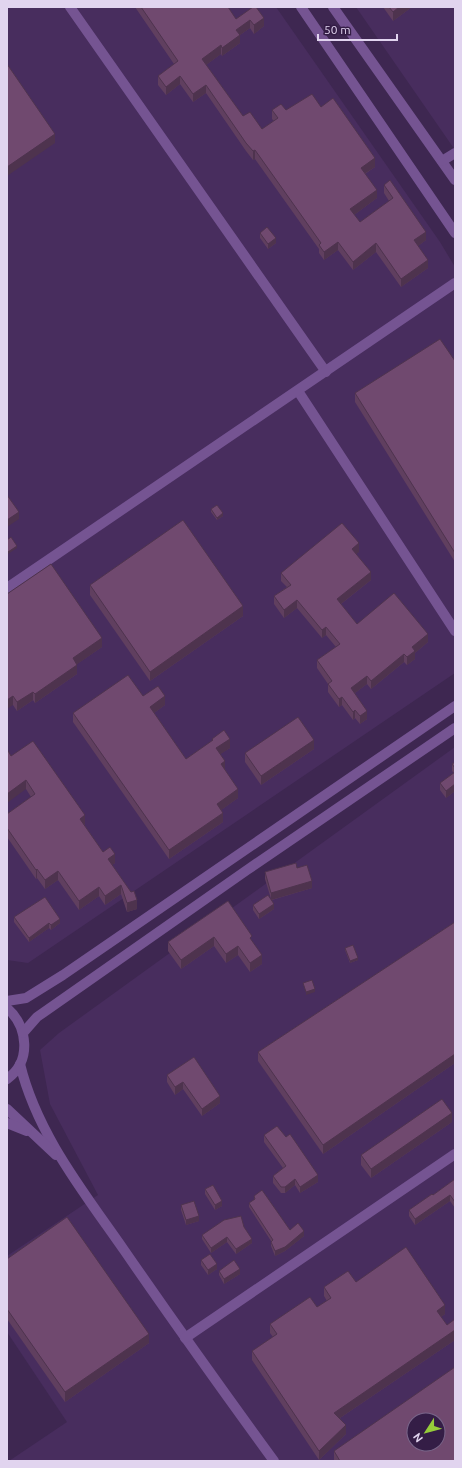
<svg xmlns="http://www.w3.org/2000/svg" width="462" height="1468" viewBox="0 0 462 1468" font-family="Ubuntu,sans-serif">
  <style>
    .built { fill: #482d5e; fill-rule: evenodd }
    .lines { fill: none; stroke-linecap: round; stroke-linejoin: round }
    .minor { stroke: #755492; stroke-width: 10 }
    .wall { fill: #603f5f }
    .shaded-wall { fill: #4e334e }
    .building { fill: #70496f; stroke: #4e334e; fill-rule: evenodd }
  </style>
  <rect width="100%" height="100%" fill="#3e2751"/>
  <g class="built">
    <polygon points="7,7 276,7 440,242 455,267 455,673 28,963 7,960"/>
    <polygon points="356,7 455,7 455,150"/>
    <path d="M455,747V1461H9L67,1422L7,1332V1256L98,1195L50,1104L40,1050L59,1033ZM414,1420H438V1444H414Z"/>
  </g>
  <g class="lines">
    <g class="minor">
      <polyline points="70,7 326,372"/>
      <polyline points="301,7 455,233"/>
      <polyline points="333,7 455,180"/>
      <polyline points="442,161 455,153"/>
      <polyline points="298,391 455,631"/>
      <polyline points="7,588 455,283"/>
      <polyline points="7,1001 26,998 63,975 455,706"/>
      <path d="M7,1008C28,1026 32,1062 7,1079"/>
      <polyline points="23,1033 37,1017 247,870 455,728"/>
      <path d="M20,1064C37,1134 83,1191 124,1250C173,1321 223,1391 274,1461"/>
      <polyline points="7,1109 56,1155"/>
      <polyline points="7,1123 27,1131"/>
      <polyline points="185,1338 455,1154"/>
    </g>
  </g>
  <g class="wall">
    <polygon points="135,7 228,7 236,19 253,7 264,26 254,34 250,28 240,35 240,43 222,56 221,54 206,65 243,116 262,129 274,121 272,119 272,110 286,110 321,107 375,167 365,174 377,198 354,215 360,222 389,201 384,193 384,185 426,240 418,246 428,268 401,287 376,252 353,270 338,250 324,260 319,253 319,249 255,159 253,160 246,151 206,93 193,102 180,84 166,95 158,85 158,76 174,64"/>
    <polygon points="383,7 412,7 393,21"/>
    <polygon points="260,233 276,243 268,249 260,238"/>
    <polygon points="455,361 455,562 355,402 355,393"/>
    <polygon points="211,509 223,516 217,520 211,512"/>
    <polygon points="359,552 356,554 371,580 341,604 357,624 428,642 415,653 415,659 407,665 404,662 371,689 367,684 355,693 367,719 360,724 355,718 353,720 342,705 339,707 328,692 328,684 317,668 317,660 336,647 326,635 322,638 297,608 284,618 274,604 274,596 287,587 281,581 281,573"/>
    <polygon points="90,585 243,616 150,681 90,595"/>
    <polygon points="7,594 102,647 77,664 77,674 35,703 33,700 17,711 13,705"/>
    <polygon points="165,705 154,713 186,759 212,741 212,739 230,748 220,754 225,769 238,798 221,810 223,822 169,859 73,722 73,713"/>
    <polygon points="314,749 261,785 245,762 245,753"/>
    <polygon points="11,756 85,824 84,825 103,852 115,863 112,865 137,909 127,912 121,894 105,905 99,896 79,910 58,880 45,889 37,878 36,879 7,837 7,814 31,797 26,789"/>
    <polygon points="455,762 455,791 446,798 440,790 440,783 454,773 452,771 452,764"/>
    <polygon points="297,868 312,888 272,900 274,909 259,919 253,910 253,905 271,899 265,879 265,872"/>
    <polygon points="228,901 252,941 262,964 250,972 238,955 226,963 214,946 181,969 168,951 168,942"/>
    <polygon points="14,917 60,923 51,930 49,928 29,942 14,922"/>
    <polygon points="455,922 455,1063 323,1154 258,1061 258,1052"/>
    <polygon points="345,948 358,960 350,963 345,950"/>
    <polygon points="194,1057 220,1103 202,1116 183,1089 175,1095 167,1082 167,1075"/>
    <polygon points="452,1122 371,1178 361,1165 361,1155"/>
    <polygon points="264,1135 318,1182 300,1193 295,1185 285,1193 281,1193 273,1183 273,1176 283,1168 264,1142"/>
    <polygon points="455,1179 455,1208 450,1201 415,1225 409,1216 409,1210 433,1195"/>
    <polygon points="205,1189 222,1206 215,1210 205,1194"/>
    <polygon points="254,1196 290,1230 304,1236 285,1251 275,1256 271,1246 271,1241 249,1207 249,1203 254,1200"/>
    <polygon points="181,1205 199,1221 186,1225 181,1210"/>
    <polygon points="244,1227 252,1243 236,1254 227,1242 211,1253 202,1239 202,1235"/>
    <polygon points="7,1259 149,1343 65,1402 7,1319"/>
    <polygon points="201,1260 217,1269 208,1275 201,1265"/>
    <polygon points="219,1271 240,1274 224,1284 219,1275"/>
    <polygon points="356,1282 445,1314 441,1317 447,1325 455,1319 455,1340 340,1418 346,1434 319,1460 252,1360 252,1351 273,1337 270,1333 270,1324 317,1307 327,1301 324,1296 324,1287"/>
    <polygon points="334,1451 455,1461 334,1461"/>
  </g>
  <g class="shaded-wall">
    <polygon points="399,7 412,7 393,21 393,12"/>
    <polygon points="264,18 264,26 254,34 254,25"/>
    <polygon points="250,20 250,28 240,35 240,43 222,56 222,48 236,30"/>
    <polygon points="221,45 221,54 202,68 202,59"/>
    <polygon points="180,76 180,84 166,95 166,87"/>
    <polygon points="206,85 206,93 193,102 193,94"/>
    <polygon points="55,134 55,143 7,176 7,167"/>
    <polygon points="255,150 255,159 253,160 253,151"/>
    <polygon points="375,158 375,167 361,176 361,168"/>
    <polygon points="377,190 377,198 350,218 350,209"/>
    <polygon points="426,232 426,240 414,249 414,240"/>
    <polygon points="276,238 276,243 268,249 268,244"/>
    <polygon points="338,242 338,250 324,260 324,252"/>
    <polygon points="376,243 376,252 353,270 353,262"/>
    <polygon points="428,260 428,268 401,287 401,279"/>
    <polygon points="19,512 19,519 7,527 7,520"/>
    <polygon points="223,513 223,516 217,520 217,518"/>
    <polygon points="359,543 359,552 352,557 352,549"/>
    <polygon points="17,546 17,548 8,554 8,552"/>
    <polygon points="371,572 371,580 337,607 337,599"/>
    <polygon points="297,600 297,608 284,618 284,610"/>
    <polygon points="243,606 243,616 150,681 150,672"/>
    <polygon points="326,627 326,635 322,638 322,630"/>
    <polygon points="428,634 428,642 415,653 415,659 407,665 407,657 412,647"/>
    <polygon points="102,638 102,647 73,667 73,658"/>
    <polygon points="404,654 404,662 371,689 371,681"/>
    <polygon points="77,665 77,674 35,703 35,694"/>
    <polygon points="367,676 367,684 351,696 351,688"/>
    <polygon points="33,692 33,700 17,711 17,702"/>
    <polygon points="13,696 13,705 7,709 7,700"/>
    <polygon points="165,696 165,705 150,716 150,707"/>
    <polygon points="342,697 342,705 339,707 339,699"/>
    <polygon points="355,710 355,718 353,720 353,712"/>
    <polygon points="367,711 367,719 360,724 360,716"/>
    <polygon points="230,739 230,748 216,757 216,748"/>
    <polygon points="314,740 314,749 261,785 261,776"/>
    <polygon points="225,761 225,770 221,764"/>
    <polygon points="26,780 26,789 7,803 7,794"/>
    <polygon points="455,784 455,791 446,798 446,791"/>
    <polygon points="238,789 238,798 217,813 217,804"/>
    <polygon points="223,813 223,822 169,859 169,850"/>
    <polygon points="85,815 85,824 80,828 80,819"/>
    <polygon points="115,854 115,863 108,868 108,859"/>
    <polygon points="37,869 37,878 36,879 36,870"/>
    <polygon points="58,871 58,880 45,889 45,880"/>
    <polygon points="312,881 312,888 271,900 271,893"/>
    <polygon points="121,885 121,894 105,905 105,896"/>
    <polygon points="99,887 99,896 79,910 79,901"/>
    <polygon points="137,900 137,909 127,912 127,903"/>
    <polygon points="274,904 274,909 259,919 259,914"/>
    <polygon points="60,919 60,923 51,930 51,925"/>
    <polygon points="49,923 49,928 29,942 29,938"/>
    <polygon points="214,937 214,946 181,969 181,960"/>
    <polygon points="238,946 238,955 226,963 226,954"/>
    <polygon points="262,955 262,964 250,972 250,963"/>
    <polygon points="358,958 358,960 350,963 350,961"/>
    <polygon points="315,989 315,992 306,995 306,992"/>
    <polygon points="455,1054 455,1063 323,1154 323,1145"/>
    <polygon points="183,1082 183,1089 175,1095 175,1087"/>
    <polygon points="220,1096 220,1103 202,1116 202,1109"/>
    <polygon points="452,1113 452,1122 371,1178 371,1169"/>
    <polygon points="318,1175 318,1182 300,1193 300,1187"/>
    <polygon points="295,1179 295,1185 285,1193 285,1187"/>
    <polygon points="450,1195 450,1201 415,1225 415,1219"/>
    <polygon points="222,1201 222,1206 215,1210 215,1205"/>
    <polygon points="199,1216 199,1221 186,1225 186,1220"/>
    <polygon points="304,1231 304,1236 285,1251 275,1256 275,1251"/>
    <polygon points="227,1237 227,1242 211,1253 211,1248"/>
    <polygon points="252,1239 252,1243 236,1254 236,1249"/>
    <polygon points="217,1264 217,1269 208,1275 208,1270"/>
    <polygon points="240,1269 240,1274 224,1284 224,1279"/>
    <polygon points="445,1305 445,1314 437,1320 437,1311"/>
    <polygon points="455,1330 455,1340 334,1422 334,1413"/>
    <polygon points="149,1334 149,1343 65,1402 65,1392"/>
    <polygon points="346,1425 346,1434 319,1460 319,1451"/>
  </g>
  <g class="building">
    <polygon points="141,7 228,7 236,19 253,7 256,7 264,18 254,25 250,20 236,30 240,35 222,48 221,45 202,59 243,116 250,112 262,129 278,118 272,110 281,104 286,110 312,94 321,107 333,98 375,158 361,168 377,190 350,209 360,222 393,198 384,185 390,180 426,232 414,240 428,260 401,279 376,243 353,262 338,242 324,252 319,245 321,243 255,150 253,151 246,143 206,85 193,94 180,76 166,87 158,76 178,61"/>
    <polygon points="389,7 399,7 393,12"/>
    <polygon points="7,64 55,134 7,167"/>
    <polygon points="267,227 276,238 268,244 260,233"/>
    <polygon points="440,339 455,361 455,553 355,393"/>
    <polygon points="7,495 19,512 7,520"/>
    <polygon points="217,505 223,513 217,518 211,509"/>
    <polygon points="183,520 243,606 150,672 90,585"/>
    <polygon points="342,523 359,543 352,549 371,572 337,599 357,624 394,593 428,634 412,647 415,651 407,657 404,654 371,681 367,676 351,688 367,711 360,716 355,710 353,712 342,697 339,699 328,684 332,681 317,660 340,644 326,627 322,630 297,600 284,610 274,596 291,585 281,573"/>
    <polygon points="11,537 17,546 8,552 7,550 7,540"/>
    <polygon points="51,564 102,638 73,658 77,665 35,694 33,692 17,702 13,696 7,700 7,594"/>
    <polygon points="128,675 143,696 158,686 165,696 150,707 186,759 213,740 212,739 224,730 230,739 216,748 225,761 221,764 238,789 217,804 223,813 169,850 73,713"/>
    <polygon points="298,717 314,740 261,776 245,753"/>
    <polygon points="33,741 85,815 80,819 103,852 110,847 115,854 108,859 131,892 134,891 137,900 127,903 121,885 105,896 99,887 79,901 58,871 45,880 37,869 36,870 7,828 7,814 35,794 26,780 7,794 7,749 11,756"/>
    <polygon points="455,762 455,768 452,764"/>
    <polygon points="455,772 455,784 446,791 440,783"/>
    <polygon points="296,863 297,868 307,865 312,881 271,893 265,872"/>
    <polygon points="268,895 274,904 259,914 253,905"/>
    <polygon points="45,897 60,919 51,925 49,923 29,938 14,917"/>
    <polygon points="228,901 252,936 250,938 262,955 250,963 238,946 226,954 214,937 181,960 168,942"/>
    <polygon points="455,922 455,1054 323,1145 258,1052"/>
    <polygon points="353,945 358,958 350,961 345,948"/>
    <polygon points="312,980 315,989 306,992 303,983"/>
    <polygon points="194,1057 220,1096 202,1109 183,1082 175,1087 167,1075"/>
    <polygon points="442,1099 452,1113 371,1169 361,1155"/>
    <polygon points="277,1126 286,1137 290,1134 318,1175 300,1187 295,1179 285,1187 281,1187 273,1176 286,1166 264,1135"/>
    <polygon points="455,1179 455,1202 450,1195 415,1219 409,1210 432,1194 433,1195"/>
    <polygon points="213,1185 222,1201 215,1205 205,1189"/>
    <polygon points="262,1190 290,1230 298,1223 304,1231 285,1247 275,1251 271,1242 273,1240 249,1203 255,1199 254,1196"/>
    <polygon points="194,1201 199,1216 186,1220 181,1205"/>
    <polygon points="241,1216 244,1227 252,1239 236,1249 227,1237 211,1248 202,1235 224,1220"/>
    <polygon points="67,1217 149,1334 65,1392 7,1309 7,1259"/>
    <polygon points="406,1247 445,1305 437,1311 447,1325 455,1319 455,1330 334,1413 346,1425 319,1451 252,1351 277,1334 270,1324 310,1297 317,1307 331,1298 324,1287 348,1271 356,1282"/>
    <polygon points="210,1254 217,1264 208,1270 201,1260"/>
    <polygon points="234,1260 240,1269 224,1279 219,1271"/>
    <path d="M455,1367V1461H340L334,1451ZM414,1420H438V1444H414Z"/>
  </g>
  <rect width="462" height="1468" fill="none" stroke="#e1d4ef" stroke-width="16"/>
  <g transform="translate(426 1432) rotate(234)"><circle r="19" fill="#341d46" stroke="#79668a"/>
  <path d="M0-3L7 15L0 10L-7 15Z" fill="#96cc3a"/>
  <text y="-6" font-size="11" font-weight="bold" text-anchor="middle" fill="#e1d4ef">N</text>
  </g>
  <path d="M318 34v6h79v-6" fill="none" stroke="#e1d4ef" stroke-width="2"/>
  <text x="324" y="34" font-size="12" fill="#e1d4ef" stroke="#341d46" stroke-width="3" paint-order="stroke">50 m</text>
</svg>
